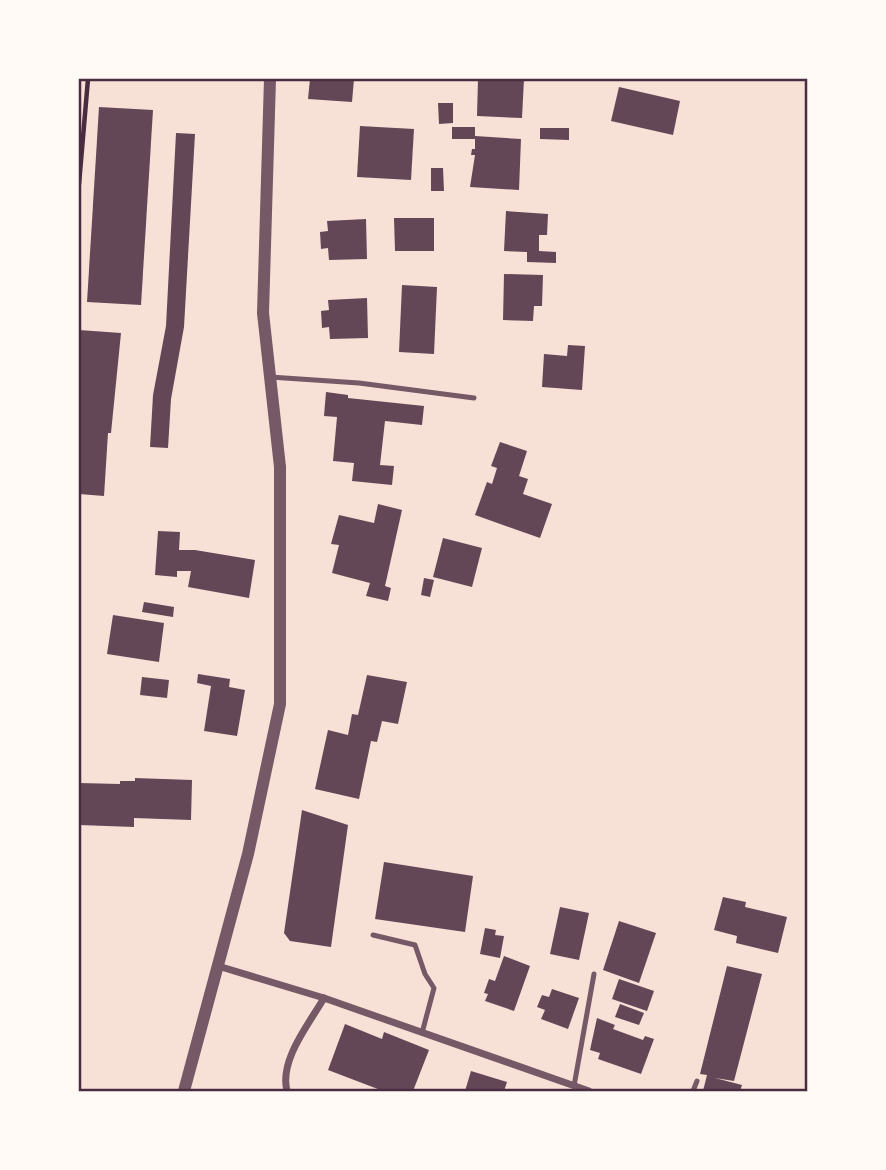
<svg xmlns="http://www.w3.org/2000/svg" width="886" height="1170" viewBox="0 0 886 1170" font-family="'Noto Serif',serif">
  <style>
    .building { fill: #644757 }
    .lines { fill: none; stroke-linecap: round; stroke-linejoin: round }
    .path { stroke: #4a2c40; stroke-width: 4.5 }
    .service { stroke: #755966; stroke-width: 5 }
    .minor { stroke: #755966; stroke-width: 7 }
    .tertiary { stroke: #755966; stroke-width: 12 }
    .neatline { fill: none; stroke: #4a2c40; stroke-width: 2.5 }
  </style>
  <rect width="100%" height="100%" fill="#f7e1d7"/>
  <g class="building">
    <polygon points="310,79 354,79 352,102 308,99"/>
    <polygon points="478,79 524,79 522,118 477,116"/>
    <polygon points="619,87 680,101 673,135 611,121"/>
    <polygon points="438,103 453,103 453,123 439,124"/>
    <polygon points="99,107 153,110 141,305 87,302"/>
    <polygon points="360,126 414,129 411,180 357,177"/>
    <polygon points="452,127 475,127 475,136 521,139 519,190 470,187 475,155 471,155 472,149 475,149 475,139 452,139"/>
    <polygon points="540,128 569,128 569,140 540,139"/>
    <polygon points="176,133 195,134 184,327 171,399 168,448 150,447 153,395 166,326"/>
    <polygon points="431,168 443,168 444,191 431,191"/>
    <polygon points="506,211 548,214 547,235 539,235 539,251 556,252 556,263 527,262 527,252 504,251"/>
    <polygon points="394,218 434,218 434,251 395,251"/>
    <polygon points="366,219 367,259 329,260 328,248 321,249 320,232 328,231 327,221"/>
    <polygon points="504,274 543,275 542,306 534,306 533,321 503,320"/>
    <polygon points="402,285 437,287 434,354 399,352"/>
    <polygon points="367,298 368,338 330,339 329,327 322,328 321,311 329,310 328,300"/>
    <polygon points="79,330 121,333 111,433 108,433 104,496 79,494"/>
    <polygon points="568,345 585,346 582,390 542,387 544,354 567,356"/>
    <polygon points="326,392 348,395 348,398 424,406 422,425 385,421 380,465 394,466 392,485 352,481 354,463 333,461 337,417 324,416"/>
    <polygon points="500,442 527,451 519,476 528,479 523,494 552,504 540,538 475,515 487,482 492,484 497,468 491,466"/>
    <polygon points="378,504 402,510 385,586 391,588 388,601 366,596 370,583 332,573 339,545 331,544 339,515 374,523"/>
    <polygon points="158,531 180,532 179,550 195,550 255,560 249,598 188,587 191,571 177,571 177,577 155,575"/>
    <polygon points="443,538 482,548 472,587 433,577"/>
    <polygon points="424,578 434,580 430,597 421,595"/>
    <polygon points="144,602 174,607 173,617 142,612"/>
    <polygon points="113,615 164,623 159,662 107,654"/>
    <polygon points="198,674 230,679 229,687 245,690 237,736 204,731 211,686 197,683"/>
    <polygon points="367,675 407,682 398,724 382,721 377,742 371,741 359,799 315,789 328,730 348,735 352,714 358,715"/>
    <polygon points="142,677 169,680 167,698 140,695"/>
    <polygon points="135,778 192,780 191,820 134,818 134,827 79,825 79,783 120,784 120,781 135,781"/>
    <polygon points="302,810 348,825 331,947 290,941 284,933"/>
    <polygon points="384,862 473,876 465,932 375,919"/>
    <polygon points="723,897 746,902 745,907 787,917 778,953 736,943 737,936 714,930"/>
    <polygon points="560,907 589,913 579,960 550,954"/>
    <polygon points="619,921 656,933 639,983 603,970"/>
    <polygon points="485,928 496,930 495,935 504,936 500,958 480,954"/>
    <polygon points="504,956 530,966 514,1011 485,1001 488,994 484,993 489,979 495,981"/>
    <polygon points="727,966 762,974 734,1081 715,1078 742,1085 740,1091 703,1091 707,1075 700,1074"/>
    <polygon points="619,979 654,991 647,1011 612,999"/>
    <polygon points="552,989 579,998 568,1029 541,1019 545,1010 537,1007 542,995 549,997"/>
    <polygon points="620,1004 644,1013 639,1025 615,1017"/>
    <polygon points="597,1018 615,1025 613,1029 643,1040 645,1036 654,1039 641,1074 598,1059 600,1053 590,1050"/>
    <polygon points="345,1024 382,1039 384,1032 429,1050 413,1091 383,1091 328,1070"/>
    <polygon points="471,1071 507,1082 504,1091 465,1091"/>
  </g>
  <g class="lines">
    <polyline class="path" points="79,184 88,79"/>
    <g class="service">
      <polyline points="270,377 359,383 474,398"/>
      <polyline points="373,935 415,945 425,974 434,988 422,1033"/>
      <polyline points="574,1086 594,974"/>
      <polyline points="693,1091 697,1081"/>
    </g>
    <g class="minor">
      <polyline points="218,966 324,998 589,1091"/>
      <path d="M287,1091C279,1060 309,1024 324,998"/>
    </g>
    <polyline class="tertiary" points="184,1091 248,854 280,704 280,467 263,313 270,79"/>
  </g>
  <rect width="886" height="1170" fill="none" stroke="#fffaf5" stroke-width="161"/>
  <rect x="80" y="80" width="726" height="1010" class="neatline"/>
</svg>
